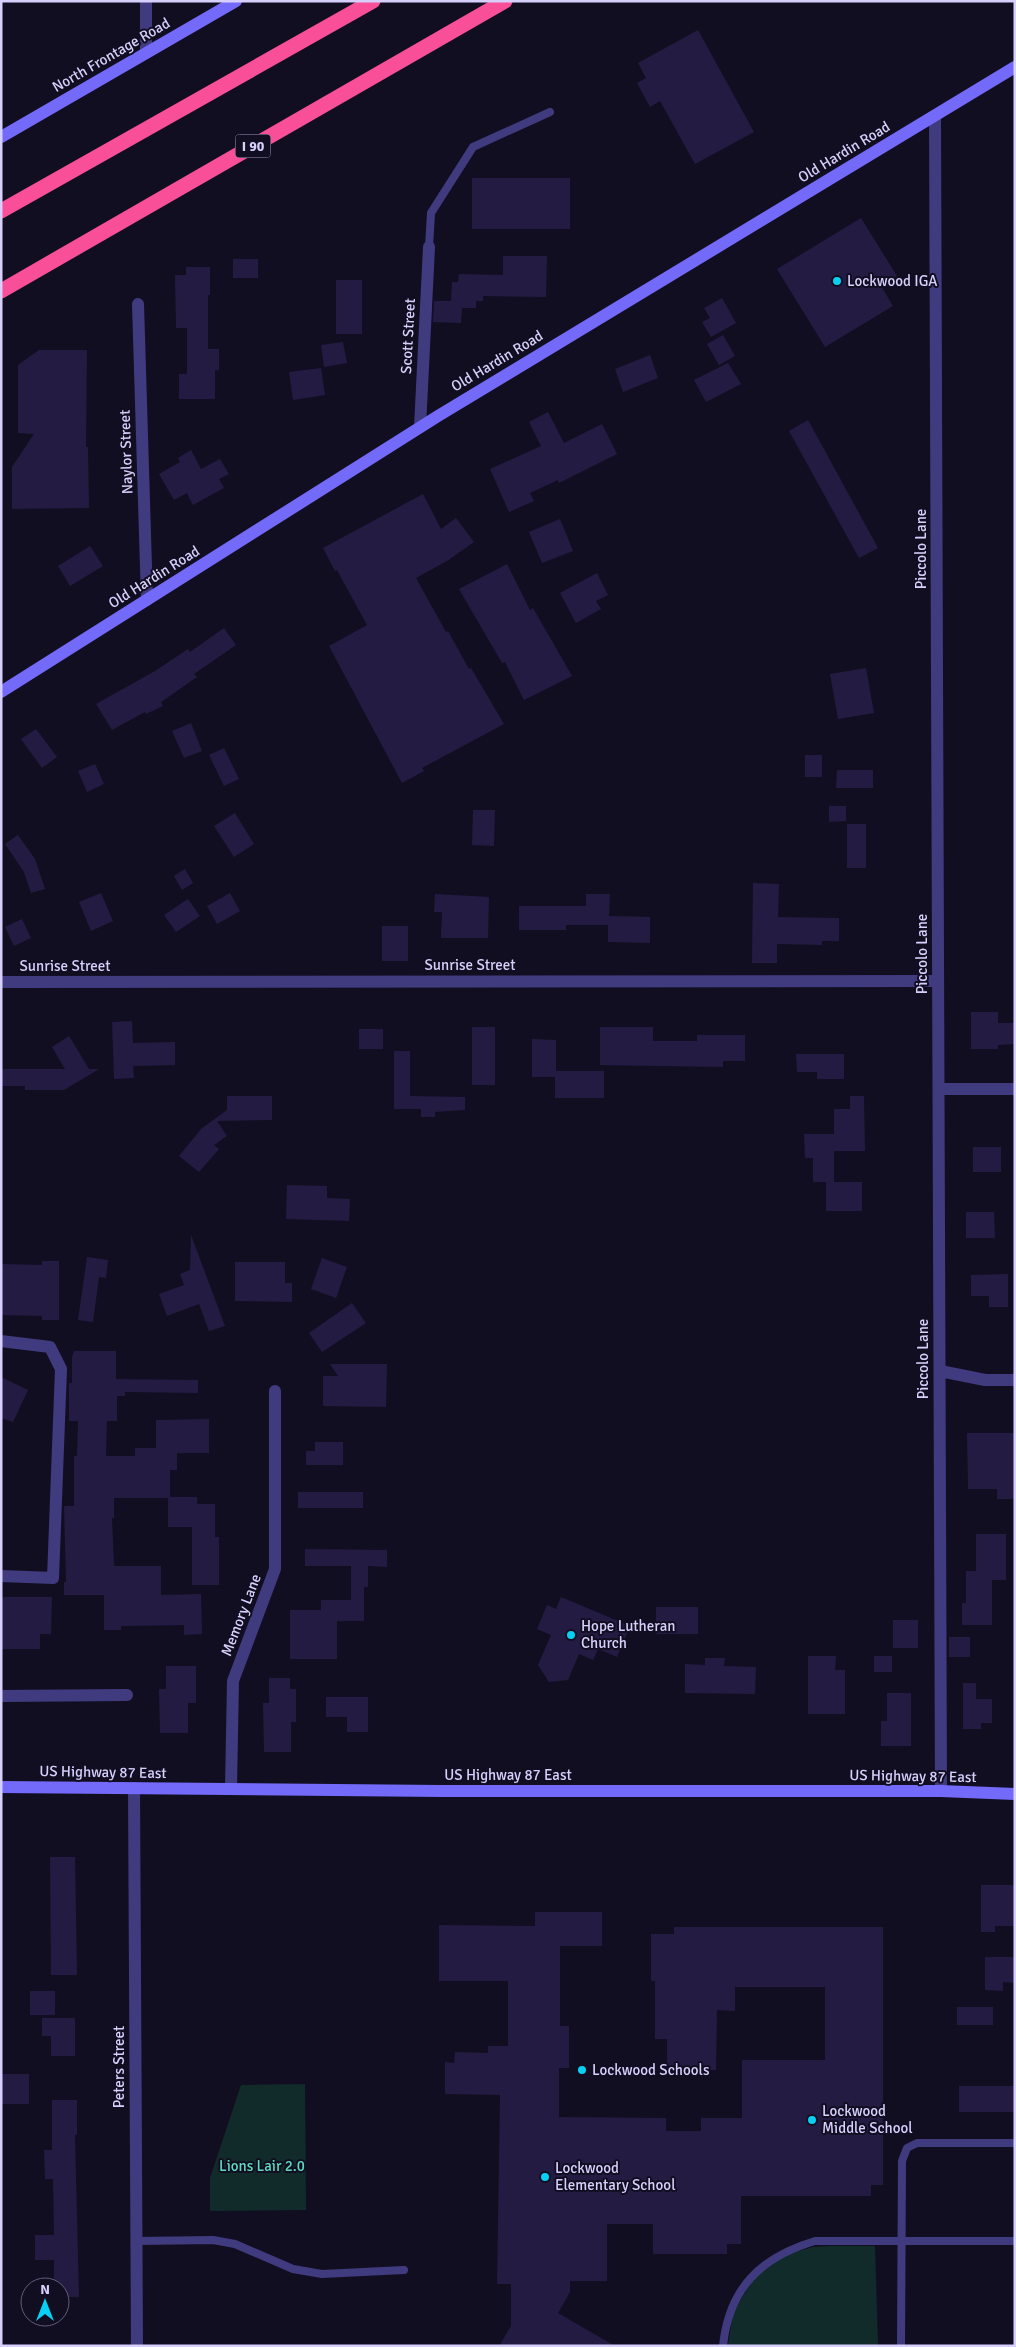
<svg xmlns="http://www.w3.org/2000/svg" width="1016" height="2347" viewBox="0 0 1016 2347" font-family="Signika,sans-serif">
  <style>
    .green { fill: #112b2b }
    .building { fill: #241b42 }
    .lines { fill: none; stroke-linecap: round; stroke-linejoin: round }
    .lane { stroke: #403b7f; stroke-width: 8 }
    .street { stroke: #403b7f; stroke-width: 12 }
    .secondary { stroke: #746afa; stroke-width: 12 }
    .highway { stroke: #f94f99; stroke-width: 15 }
    .poi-dot { fill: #08d0f2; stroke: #120e21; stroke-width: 2 }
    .labels { text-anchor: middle; stroke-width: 4; stroke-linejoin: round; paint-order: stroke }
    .shield { fill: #120e21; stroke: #9c96bb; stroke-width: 1 }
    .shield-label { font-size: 14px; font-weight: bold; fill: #d7d0fd }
    .street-label { font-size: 15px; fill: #d7d0fd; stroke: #120e21 }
    .poi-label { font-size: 15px; fill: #d7d0fd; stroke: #120e21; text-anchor: start }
    .park-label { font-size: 15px; fill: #5edbc1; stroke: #120e21 }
  </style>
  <rect width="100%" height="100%" fill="#120e21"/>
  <g class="green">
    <polygon points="305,2084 306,2210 210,2211 210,2178 241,2085"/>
    <polygon points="830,2246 875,2246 878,2346 728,2346 733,2312 755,2277 780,2256 813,2247"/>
  </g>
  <g class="building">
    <polygon points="698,30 754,132 695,164 660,101 650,107 637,83 646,78 638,63"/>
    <rect x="472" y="178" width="98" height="51"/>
    <polygon points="861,218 897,276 881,286 893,306 825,347 777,269"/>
    <polygon points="503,256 547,256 546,297 483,296 483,301 476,301 476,308 462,308 461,323 433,322 434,301 451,301 452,282 458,282 459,274 503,275"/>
    <rect x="233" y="259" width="25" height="19"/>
    <polygon points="186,267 210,267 210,295 208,295 208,349 219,349 219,370 215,370 215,399 179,399 179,374 187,374 187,328 176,328 175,275 186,275"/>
    <rect x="336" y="280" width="26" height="54"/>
    <polygon points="722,298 736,323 711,337 702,322 710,318 704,308"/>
    <polygon points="723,335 735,356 719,365 707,344"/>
    <polygon points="343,342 347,363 324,367 321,345"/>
    <polygon points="39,350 87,350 86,447 88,447 89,508 12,509 12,467 34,434 18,433 18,365"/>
    <polygon points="650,355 658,378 623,392 615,369"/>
    <polygon points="728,363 741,384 706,402 694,380"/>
    <polygon points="321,368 325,395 293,400 289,372"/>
    <polygon points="548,412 564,443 602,424 617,454 559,483 558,480 530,493 534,501 509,512 490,469 541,446 529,422"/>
    <polygon points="808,420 878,548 859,558 789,431"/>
    <polygon points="191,450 201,469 220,459 229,474 219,479 224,488 193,505 187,493 174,500 159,474 180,462 178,458"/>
    <polygon points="423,494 441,529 456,518 474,542 447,561 416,578 446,632 448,631 469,669 471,668 504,724 422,768 424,771 402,783 329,646 367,625 337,570 335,571 323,548"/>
    <polygon points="560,519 573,551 542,563 529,532"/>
    <polygon points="90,546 103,566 70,586 58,566"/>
    <polygon points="507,564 530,610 533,608 572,676 524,700 505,662 502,663 459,589"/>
    <polygon points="597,573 608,595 596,601 601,609 576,623 560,593"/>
    <polygon points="224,628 236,645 194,674 197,677 161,702 163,706 146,714 145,712 112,730 96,704 155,671 188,649 190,652"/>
    <polygon points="866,668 874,713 838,719 830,674"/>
    <polygon points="191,723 202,751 184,758 172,731"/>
    <polygon points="36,729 57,757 42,768 21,739"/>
    <polygon points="224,748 239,779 224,786 209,755"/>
    <rect x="805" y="755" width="17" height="22"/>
    <polygon points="95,764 104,784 87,792 78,771"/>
    <polygon points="837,770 873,770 873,788 836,788"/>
    <polygon points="829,806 846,806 846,821 829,822"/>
    <polygon points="473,810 495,810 494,846 472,845"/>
    <polygon points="235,813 254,844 234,857 214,826"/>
    <rect x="847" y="824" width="19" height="44"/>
    <polygon points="18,835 35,859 45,889 31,893 24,872 5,844"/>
    <polygon points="185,869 193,883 182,890 174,876"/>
    <polygon points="753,883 779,884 778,917 839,918 839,941 822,941 822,945 777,944 777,963 752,963"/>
    <polygon points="101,893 113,921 91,931 79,902"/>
    <polygon points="230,893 240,911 217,924 207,906"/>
    <polygon points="435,894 489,897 488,938 441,938 442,912 434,912"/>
    <polygon points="586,894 610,894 609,916 650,917 650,943 608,942 608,925 566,925 566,930 519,930 519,906 586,906"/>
    <polygon points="188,899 200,916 176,932 164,915"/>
    <polygon points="22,919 31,938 14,946 5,927"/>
    <rect x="382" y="926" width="26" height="35"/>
    <polygon points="971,1012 998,1012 998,1023 1015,1023 1015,1044 998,1045 998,1049 971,1049"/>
    <polygon points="132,1021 133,1043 175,1042 175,1065 133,1066 134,1078 114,1079 112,1022"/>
    <rect x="472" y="1027" width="23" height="58"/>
    <polygon points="600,1027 653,1027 653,1041 697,1041 697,1035 745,1035 745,1061 723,1061 723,1067 600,1065"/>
    <rect x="359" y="1029" width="24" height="20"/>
    <polygon points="69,1036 89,1069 99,1069 64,1090 25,1090 25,1086 1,1086 1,1069 65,1069 52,1047"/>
    <polygon points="532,1039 556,1040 556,1071 604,1071 604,1098 555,1098 555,1077 532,1077"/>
    <polygon points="394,1051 410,1051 410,1096 465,1097 465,1110 435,1112 435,1117 421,1117 421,1109 394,1109"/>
    <polygon points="796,1054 844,1054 844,1079 817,1079 817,1072 797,1072"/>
    <polygon points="227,1096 272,1096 272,1120 217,1121 227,1136 214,1145 219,1149 199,1172 179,1156 201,1129 227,1110"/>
    <polygon points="850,1096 864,1096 865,1151 834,1151 834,1182 862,1182 862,1211 826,1211 826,1182 813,1182 813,1158 805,1158 804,1134 834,1134 834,1109 850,1109"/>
    <rect x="973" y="1147" width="28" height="25"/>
    <polygon points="287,1185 327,1186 327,1198 350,1199 349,1221 286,1219"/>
    <polygon points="966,1212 994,1212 995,1238 966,1238"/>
    <polygon points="191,1235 225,1326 209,1331 199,1304 167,1316 159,1294 184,1285 180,1274 190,1270"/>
    <polygon points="87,1257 108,1260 106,1278 99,1277 93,1322 78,1320"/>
    <polygon points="322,1258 347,1267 336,1298 311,1289"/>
    <polygon points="42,1261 59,1261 59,1320 42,1320 42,1316 1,1315 1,1264 42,1265"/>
    <polygon points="235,1262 285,1262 285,1283 292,1283 292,1302 235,1301"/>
    <polygon points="1008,1274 1008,1307 989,1307 989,1296 971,1296 971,1275"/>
    <polygon points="352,1303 366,1323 322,1352 309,1333"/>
    <polygon points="74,1351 116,1351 116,1379 198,1380 198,1393 125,1392 125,1396 117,1396 117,1421 107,1421 106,1456 135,1456 135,1448 156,1448 156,1420 209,1419 209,1453 177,1453 177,1470 170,1470 170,1497 197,1497 197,1504 215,1504 215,1537 219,1537 219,1585 192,1585 192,1527 168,1527 168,1498 114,1498 114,1518 112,1518 114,1566 161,1566 161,1595 201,1594 202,1634 184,1635 184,1625 121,1626 121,1630 104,1630 104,1595 64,1595 64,1582 66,1582 64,1506 74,1506 74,1456 77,1456 78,1421 69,1421 69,1383 72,1383 72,1357"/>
    <polygon points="330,1364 387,1364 386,1407 323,1406 323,1376 338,1376"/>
    <polygon points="1,1377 28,1390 13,1422 1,1418"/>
    <polygon points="967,1433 1015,1433 1015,1499 997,1499 997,1489 968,1489"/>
    <polygon points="315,1442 343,1442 343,1465 306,1465 306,1451 315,1451"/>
    <rect x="298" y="1492" width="65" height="16"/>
    <polygon points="976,1534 1006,1534 1006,1580 992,1580 992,1625 962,1625 962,1603 966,1603 966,1571 976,1571"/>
    <polygon points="305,1549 387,1550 387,1567 368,1566 368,1587 364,1587 364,1621 337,1621 337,1659 290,1659 290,1610 321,1610 321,1600 351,1600 351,1566 305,1566"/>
    <polygon points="1,1597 52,1597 51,1634 40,1634 40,1649 1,1649"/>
    <polygon points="561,1597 630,1626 617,1657 598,1649 593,1660 579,1654 568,1680 549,1682 538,1665 551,1635 537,1629 547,1605 556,1609"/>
    <rect x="656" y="1607" width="42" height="27"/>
    <rect x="893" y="1620" width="25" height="28"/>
    <rect x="949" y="1637" width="21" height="20"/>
    <polygon points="808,1656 836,1656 835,1670 845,1670 845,1714 808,1714"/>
    <rect x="874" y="1656" width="18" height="16"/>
    <polygon points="705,1658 725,1658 724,1666 756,1667 755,1694 685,1693 685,1664 705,1665"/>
    <polygon points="166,1666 196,1666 196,1703 188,1703 188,1733 160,1733 159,1689 166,1689"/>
    <polygon points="269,1678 290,1678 290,1689 296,1689 296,1722 291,1722 291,1752 264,1752 263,1703 269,1703"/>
    <polygon points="963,1683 976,1683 976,1699 992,1699 992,1723 981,1723 981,1729 963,1729"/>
    <polygon points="887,1693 911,1693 911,1746 881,1746 881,1721 887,1721"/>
    <polygon points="326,1697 368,1697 368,1732 347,1732 347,1717 326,1717"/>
    <polygon points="50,1857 75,1857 77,1975 51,1975"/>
    <polygon points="981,1885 1015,1885 1015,1926 995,1926 995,1932 981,1932"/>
    <polygon points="535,1912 602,1912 602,1946 560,1946 560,2026 569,2026 569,2068 559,2068 559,2117 666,2118 666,2131 701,2131 701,2118 742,2118 742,2060 825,2060 825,1987 735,1987 735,2011 717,2010 716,2070 667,2070 667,2039 655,2039 655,1981 651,1981 651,1934 674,1934 674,1927 883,1927 883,2185 871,2185 871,2196 741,2196 741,2244 727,2244 727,2254 653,2254 653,2224 607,2224 607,2281 570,2281 570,2292 558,2313 615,2346 499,2346 511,2326 511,2284 497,2284 500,2095 445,2094 445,2062 454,2063 455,2052 488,2053 488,2046 508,2046 508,1981 439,1981 439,1925 535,1926"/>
    <polygon points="985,1957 1015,1957 1015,1983 1003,1982 1003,1991 985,1990"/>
    <rect x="30" y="1991" width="25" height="24"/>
    <rect x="957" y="2007" width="36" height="18"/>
    <polygon points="42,2018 75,2018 75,2056 51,2056 51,2036 42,2036"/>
    <rect x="1" y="2074" width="28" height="30"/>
    <rect x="959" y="2086" width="56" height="26"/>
    <polygon points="52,2100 77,2100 77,2135 75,2135 79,2297 60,2297 60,2287 54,2287 54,2260 35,2260 35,2235 54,2235 53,2179 45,2179 44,2150 52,2150"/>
  </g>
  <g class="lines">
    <g class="lane">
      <polyline points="429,247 431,213 473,147 550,112"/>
      <polyline points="136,2241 213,2240 235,2244 293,2269 322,2274 404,2270"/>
      <path d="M723,2346C729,2288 761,2257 815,2241H1015"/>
      <polyline points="901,2346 902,2161 907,2148 917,2143 1015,2143"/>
    </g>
    <g class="street">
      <polyline points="146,1 146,53"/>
      <polyline points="935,116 941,1791"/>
      <polyline points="138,304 147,600"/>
      <polyline points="420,427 429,247"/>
      <polyline points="1,982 938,981"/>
      <polyline points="939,1089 1015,1089"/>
      <polyline points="1,1341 50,1347 61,1369 53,1578 1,1576"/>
      <polyline points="940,1371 985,1380 1015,1380"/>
      <polyline points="1,1696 127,1695"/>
      <polyline points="134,1788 137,2346"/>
      <polyline points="231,1789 233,1681 275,1569 275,1391"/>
    </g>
    <g class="secondary">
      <polyline points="1,137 236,1"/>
      <polyline points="1,692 438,416 1015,67"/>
      <polyline points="1,1787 442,1791 941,1791 1015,1794"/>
    </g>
    <g class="highway">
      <polyline points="1,211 373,1"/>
      <polyline points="1,291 505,1"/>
    </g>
  </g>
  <g class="poi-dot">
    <circle cx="837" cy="281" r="5"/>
    <circle cx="571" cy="1635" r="5"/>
    <circle cx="582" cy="2070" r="5"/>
    <circle cx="812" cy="2120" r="5"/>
    <circle cx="545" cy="2177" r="5"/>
  </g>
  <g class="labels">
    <rect class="shield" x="235.5" y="134.5" width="35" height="23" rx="4"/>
    <g class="shield-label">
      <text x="253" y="151">I 90</text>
    </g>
    <g class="street-label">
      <text transform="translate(111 55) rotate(-30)" y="5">North Frontage Road</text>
      <text transform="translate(844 152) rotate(-31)" y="5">Old Hardin Road</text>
      <text transform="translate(408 336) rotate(-87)" y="5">Scott Street</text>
      <text transform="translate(497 361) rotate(-31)" y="5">Old Hardin Road</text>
      <text transform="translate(126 452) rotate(-92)" y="5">Naylor Street</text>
      <text transform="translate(921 549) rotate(-90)" y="5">Piccolo Lane</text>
      <text transform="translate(154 577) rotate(-32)" y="5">Old Hardin Road</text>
      <text transform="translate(922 954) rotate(-90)" y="5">Piccolo Lane</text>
      <text x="470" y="970">Sunrise Street</text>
      <text x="65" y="971">Sunrise Street</text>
      <text transform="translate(923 1359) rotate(-90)" y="5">Piccolo Lane</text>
      <text transform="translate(241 1615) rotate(-69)" y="5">Memory Lane</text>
      <text transform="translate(103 1772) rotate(1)" y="5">US Highway 87 East</text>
      <text x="508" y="1780">US Highway 87 East</text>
      <text transform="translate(913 1776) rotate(1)" y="5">US Highway 87 East</text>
      <text transform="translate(119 2067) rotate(-90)" y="5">Peters Street</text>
    </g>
    <g class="poi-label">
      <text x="847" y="286">Lockwood IGA</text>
      <text x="581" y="1631">Hope Lutheran<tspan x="581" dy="17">Church</tspan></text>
      <text x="592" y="2075">Lockwood Schools</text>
      <text x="822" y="2116">Lockwood<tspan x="822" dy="17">Middle School</tspan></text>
      <text x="555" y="2173">Lockwood<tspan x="555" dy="17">Elementary School</tspan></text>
    </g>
    <g class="park-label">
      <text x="262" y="2171">Lions Lair 2.0</text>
    </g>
  </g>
  <rect width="1016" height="2347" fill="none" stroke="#d7d0fd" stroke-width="5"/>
  <g transform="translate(45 2302)"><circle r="24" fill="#120e21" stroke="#615c79"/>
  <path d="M0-4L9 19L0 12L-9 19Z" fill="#08d0f2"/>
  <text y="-8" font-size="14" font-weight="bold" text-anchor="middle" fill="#d7d0fd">N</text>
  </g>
</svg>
